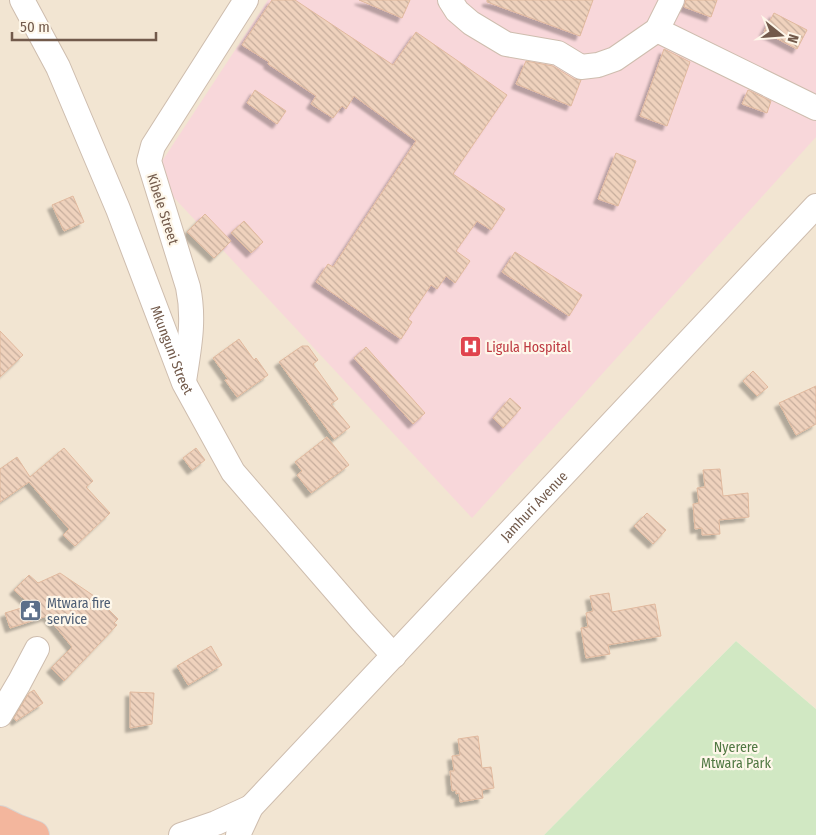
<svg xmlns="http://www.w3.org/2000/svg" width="816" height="835" viewBox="0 0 816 835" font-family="'Fira Sans Condensed',sans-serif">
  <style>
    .residential { fill: #f2e5d2 }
    .medical { fill: #f8d7da }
    .green { fill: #d1e8c3 }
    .building { fill: url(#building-back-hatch); stroke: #e1b99e; filter: url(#shadow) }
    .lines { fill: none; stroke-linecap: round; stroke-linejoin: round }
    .minor-casing { stroke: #cebdae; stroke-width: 26 }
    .highway-casing { stroke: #dad4d0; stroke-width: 30 }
    .minor { stroke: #fff; stroke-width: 24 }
    .highway { stroke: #f3b69d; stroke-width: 28 }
    .labels { text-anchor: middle; stroke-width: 4.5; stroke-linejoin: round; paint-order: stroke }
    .street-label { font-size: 14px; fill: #725a4b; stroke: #fef7ea }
    .health-label { font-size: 14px; fill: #be3a42; stroke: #fef7ea; text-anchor: start }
    .service-label { font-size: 14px; fill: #4e5e75; stroke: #fef7ea; text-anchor: start }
    .park-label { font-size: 14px; fill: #517843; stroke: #fef7ea }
  </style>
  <defs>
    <pattern id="building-back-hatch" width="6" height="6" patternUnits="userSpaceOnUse" patternTransform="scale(1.25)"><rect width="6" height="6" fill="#efd2bd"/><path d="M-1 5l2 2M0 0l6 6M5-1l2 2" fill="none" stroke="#c6ad9c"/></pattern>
    <filter id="shadow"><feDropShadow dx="-4.5" dy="4.5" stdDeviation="1" flood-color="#0004"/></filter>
  </defs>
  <rect width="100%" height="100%" fill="#fbf3e4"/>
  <polygon class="residential" points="0,0 816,0 816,709 736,641 544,835 0,835"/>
  <polygon class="medical" points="268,0 816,0 816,137 472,518 153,175"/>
  <polygon class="green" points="736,641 816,709 816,835 544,835"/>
  <g class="building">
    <polygon points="272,0 295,0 393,65 416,32 507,95 453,174 505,209 491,230 477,221 456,251 470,261 455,283 446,276 437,289 431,285 408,319 412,322 401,339 316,282 328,264 333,267 416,141 354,96 346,109 342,106 333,118 311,104 316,96 268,64 269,62 242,45"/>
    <polygon points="359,0 410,0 402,18"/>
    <polygon points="487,0 593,0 580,36 487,2"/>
    <polygon points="686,0 717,0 711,17 684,7"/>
    <polygon points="774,13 807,30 797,49 764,32"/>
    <polygon points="664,49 690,62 667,126 640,116"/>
    <polygon points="526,61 553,66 574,79 581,80 571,106 516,84"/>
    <polygon points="255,90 286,111 277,124 247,103"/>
    <polygon points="748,90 771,101 767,113 742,104"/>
    <polygon points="616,153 636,161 618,206 598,199"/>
    <polygon points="73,196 84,222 64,231 52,205"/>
    <polygon points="205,214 231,241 214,258 187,232"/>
    <polygon points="244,221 263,242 251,253 231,233"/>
    <polygon points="515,252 582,295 569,316 502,272"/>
    <polygon points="0,331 23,355 0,377"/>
    <polygon points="239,339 254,360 256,358 268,375 237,397 225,380 228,379 213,358"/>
    <polygon points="302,346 308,346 318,360 313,364 338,399 331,404 350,427 334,439 279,362"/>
    <polygon points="366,347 425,413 413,424 354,358"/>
    <polygon points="753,371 768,387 757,396 743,381"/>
    <polygon points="816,386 816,424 796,435 779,403"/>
    <polygon points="510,398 521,408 503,428 493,418"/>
    <polygon points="327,437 349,465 311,493 297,475 302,471 295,462"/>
    <polygon points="64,448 93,481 86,487 110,513 75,546 63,535 69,529 29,482 0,502 0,469 17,457 30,477"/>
    <polygon points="196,448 205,460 192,470 183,458"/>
    <polygon points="720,469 723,496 748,493 749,517 719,520 720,534 702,535 702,528 695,529 693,504 699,503 697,488 705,487 703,470"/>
    <polygon points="647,513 666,530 653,544 634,526"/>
    <polygon points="60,573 97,598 118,619 114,623 117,625 64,681 51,668 72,647 47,616 10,628 5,613 31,605 14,590 29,575 38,583"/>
    <polygon points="609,593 612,612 655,604 661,636 608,645 610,654 586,658 581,628 588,627 586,613 593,611 590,596"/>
    <polygon points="211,646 222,665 188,685 177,666"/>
    <polygon points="34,690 43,703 16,721 14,718 29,693"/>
    <polygon points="130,692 154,693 152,724 130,728"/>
    <polygon points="478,736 482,768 491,767 494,788 482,790 483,798 460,802 459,793 456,794 456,790 452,791 450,771 454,771 452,756 460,755 458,739"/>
  </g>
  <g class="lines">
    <defs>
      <g id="minor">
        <path id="s1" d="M22,0L58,67L118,209L184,383L233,472L362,621L394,656"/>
        <polyline points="450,0 457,11 471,23 506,44 558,53 581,67 598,65 615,59 657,30 672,0"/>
        <polyline points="657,30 816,108"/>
        <path d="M184,381C189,348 195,320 188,287L149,161L153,146L246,0"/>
        <polyline points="0,715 19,683 37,649"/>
        <polyline points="181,835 216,823 251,807"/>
        <path id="s2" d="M238,835L251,807L816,206"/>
      </g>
      <polyline id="highway" points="0,820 16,828 35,835"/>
    </defs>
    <use href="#minor" class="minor-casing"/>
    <use href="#highway" class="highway-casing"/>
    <use href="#minor" class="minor"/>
    <use href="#highway" class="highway"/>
  </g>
  <defs>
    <symbol id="hospital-square" viewBox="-11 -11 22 22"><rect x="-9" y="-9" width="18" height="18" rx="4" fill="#e0444e" stroke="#fef7ea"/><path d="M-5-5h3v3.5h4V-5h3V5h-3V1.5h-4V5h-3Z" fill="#fff"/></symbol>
    <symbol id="civic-square" viewBox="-11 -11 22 22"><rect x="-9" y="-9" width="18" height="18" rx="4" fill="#5c6f8a" stroke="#fef7ea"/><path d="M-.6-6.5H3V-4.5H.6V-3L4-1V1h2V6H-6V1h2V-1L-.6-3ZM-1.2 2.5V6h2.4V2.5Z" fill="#fff"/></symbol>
  </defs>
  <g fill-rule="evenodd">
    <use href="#hospital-square" x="458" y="334" width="25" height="25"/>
    <use href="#civic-square" x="18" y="598" width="25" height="25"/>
  </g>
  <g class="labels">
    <g class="street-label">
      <text transform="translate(163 209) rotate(72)" y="5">Kibele Street</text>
      <text dy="5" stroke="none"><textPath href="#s1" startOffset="381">Mkunguni Street</textPath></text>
      <text dy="5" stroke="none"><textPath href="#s2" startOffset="444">Jamhuri Avenue</textPath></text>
    </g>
    <g class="health-label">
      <text x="486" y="352">Ligula Hospital</text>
    </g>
    <g class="service-label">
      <text x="47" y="608">Mtwara fire<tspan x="47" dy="16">service</tspan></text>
    </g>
    <g class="park-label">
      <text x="736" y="752">Nyerere<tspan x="736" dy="16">Mtwara Park</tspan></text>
    </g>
  </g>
  <g transform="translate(781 35) rotate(107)" stroke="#fef7ea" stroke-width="4" paint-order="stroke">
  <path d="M0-4L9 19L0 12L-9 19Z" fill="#725a4b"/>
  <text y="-8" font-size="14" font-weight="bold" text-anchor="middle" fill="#725a4b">N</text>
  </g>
  <path d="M12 32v8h144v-8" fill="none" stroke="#725a4b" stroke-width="2.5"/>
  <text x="20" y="32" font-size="15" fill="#725a4b" stroke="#fef7ea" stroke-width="4" paint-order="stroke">50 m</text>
</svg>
